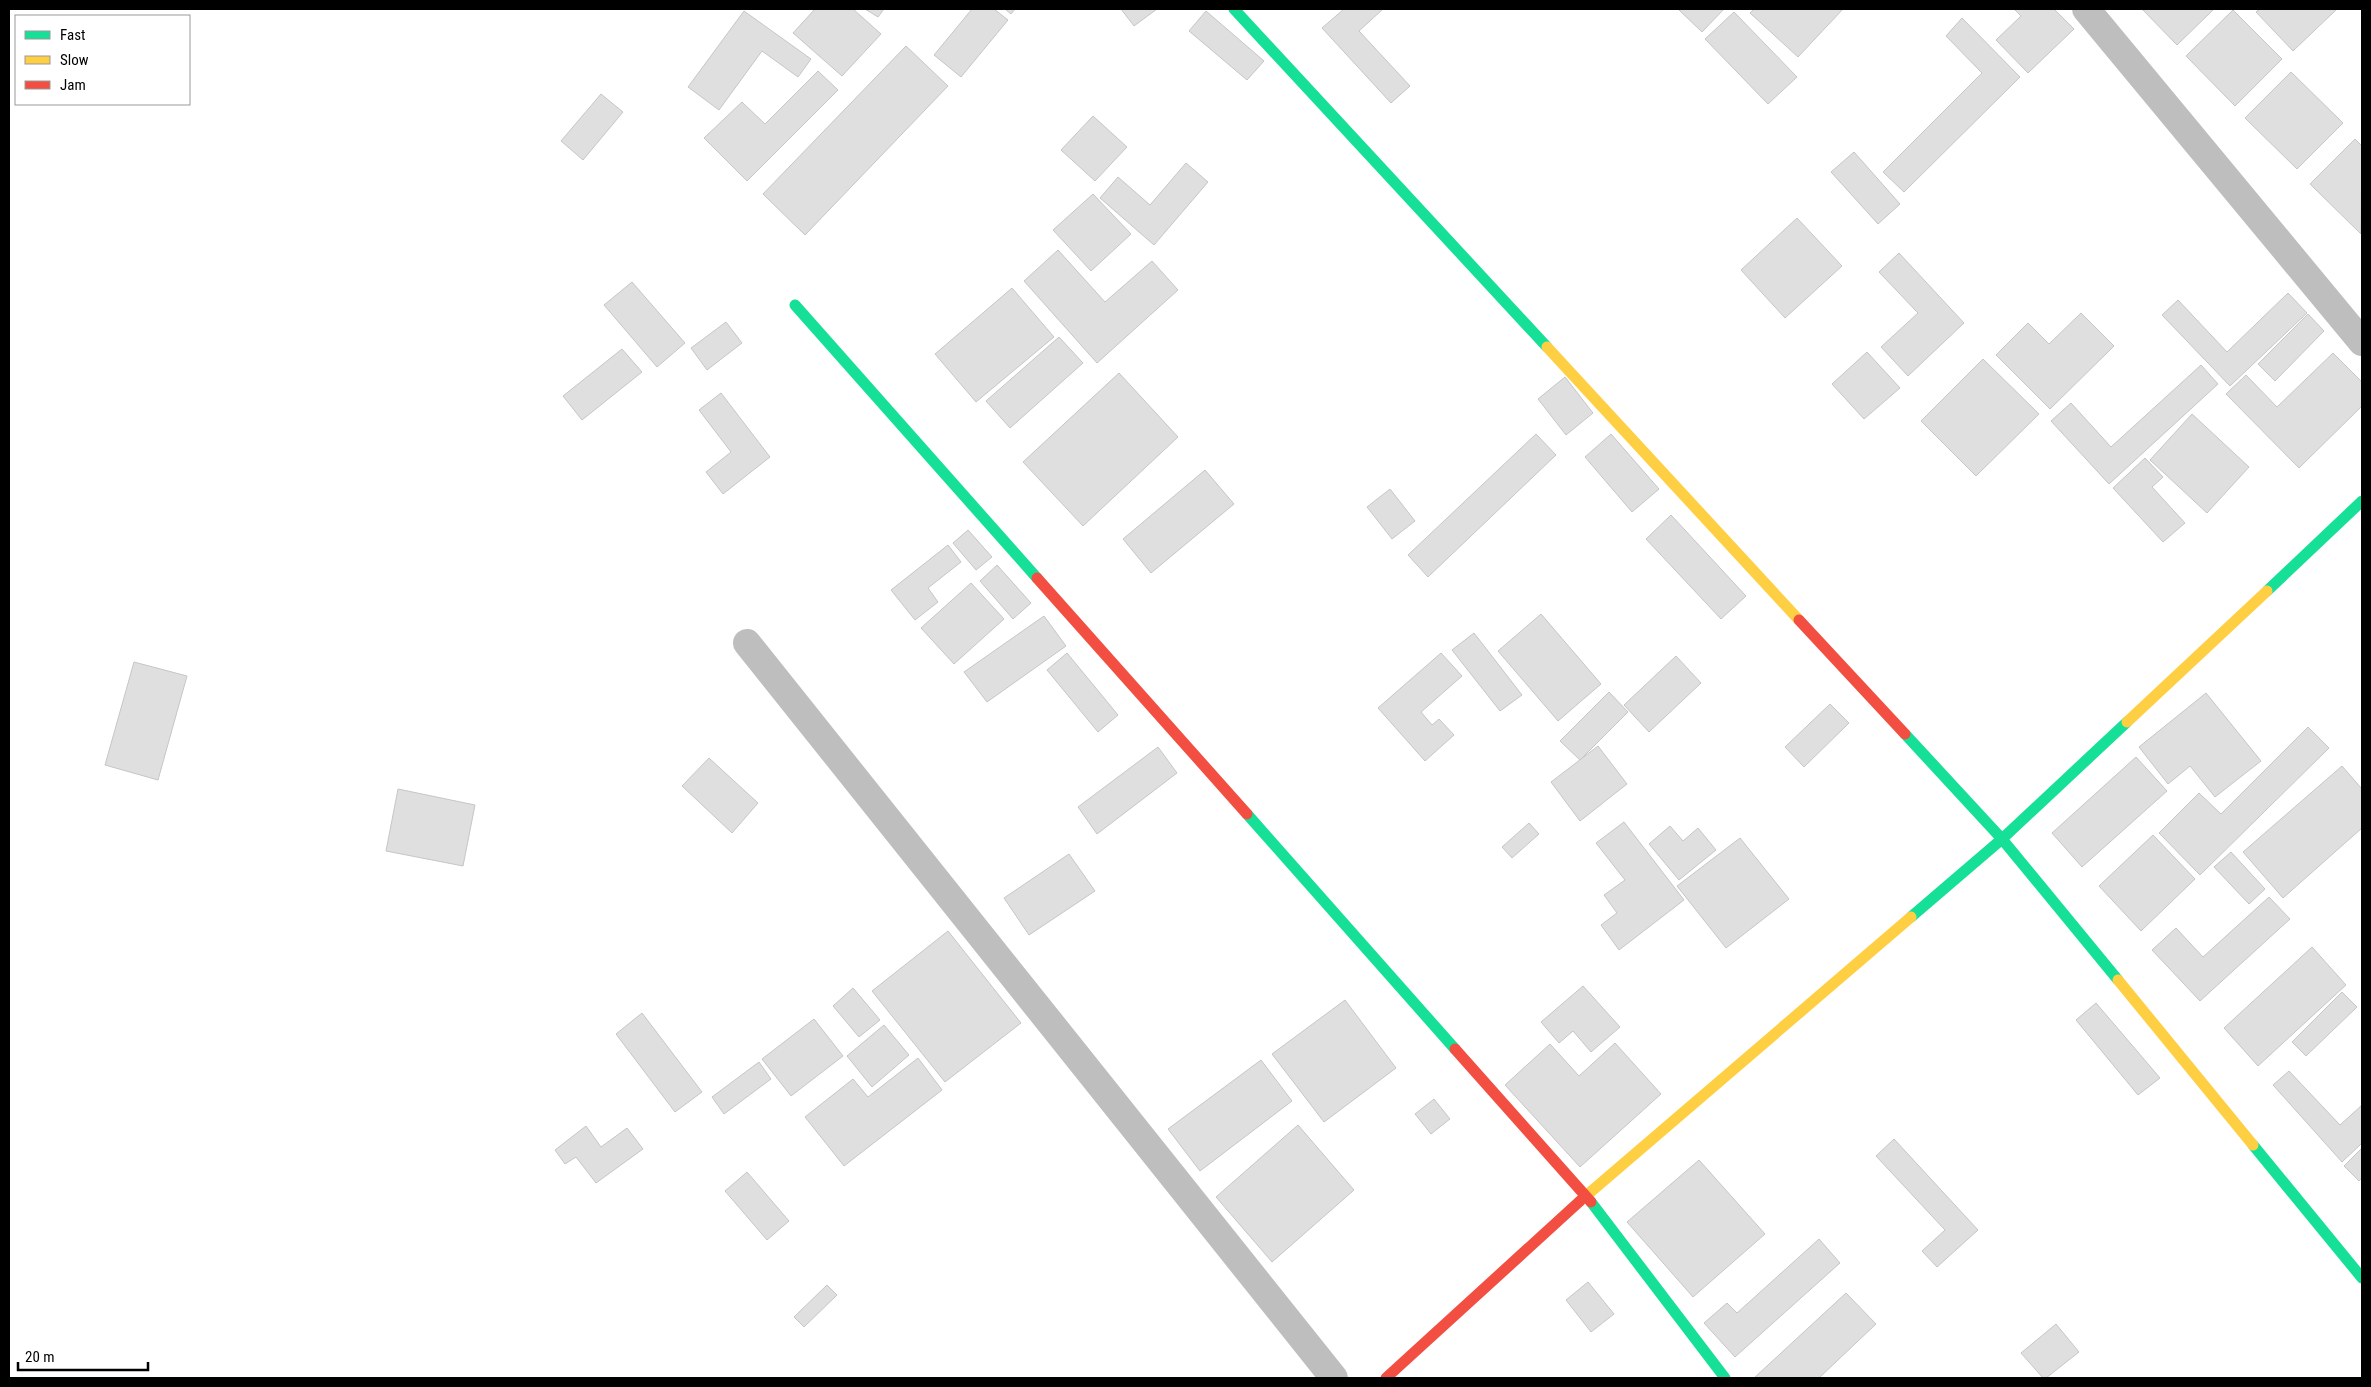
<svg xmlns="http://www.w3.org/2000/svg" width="2371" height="1387" viewBox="0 0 2371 1387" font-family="'Roboto Condensed',sans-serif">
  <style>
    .building { fill: #dfdfdf; stroke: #c6c6c6 }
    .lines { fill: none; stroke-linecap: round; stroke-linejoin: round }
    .street { stroke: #bebebe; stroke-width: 28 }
    .fast { stroke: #16e098; stroke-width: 11 }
    .slow { stroke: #ffcf43; stroke-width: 11 }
    .jam { stroke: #f24e42; stroke-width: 11 }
  </style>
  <rect width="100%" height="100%" fill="#fff"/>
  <g class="building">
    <polygon points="815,9 853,9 881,34 842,76 793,33"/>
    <polygon points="865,9 884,9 878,17"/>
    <polygon points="972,9 994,9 1008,20 961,77 934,55"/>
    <polygon points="1005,9 1015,9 1011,14"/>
    <polygon points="1121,9 1157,9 1134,26"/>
    <polygon points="1344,9 1383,9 1359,31 1410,86 1391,103 1322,28"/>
    <polygon points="1678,9 1724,9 1702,32"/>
    <polygon points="1754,9 1843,9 1798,57 1750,13"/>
    <polygon points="2014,9 2054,9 2074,29 2028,73 1996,40 2021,16"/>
    <polygon points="2142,9 2214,9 2177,45"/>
    <polygon points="2260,9 2337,9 2293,51 2256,12"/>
    <polygon points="2233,10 2282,59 2235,106 2186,56"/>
    <polygon points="744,11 811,59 798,77 762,51 719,110 688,87"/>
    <polygon points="1206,11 1264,61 1247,80 1189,31"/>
    <polygon points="1734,12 1797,77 1768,104 1705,39"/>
    <polygon points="1962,18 2020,77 1904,192 1883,172 1982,73 1946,36"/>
    <polygon points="906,46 948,86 805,235 763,194"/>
    <polygon points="818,71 838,90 747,181 704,138 742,102 765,124"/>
    <polygon points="2291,72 2343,123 2297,169 2245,118"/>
    <polygon points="601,94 623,112 583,160 561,141"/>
    <polygon points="1093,116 1127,147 1095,181 1061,150"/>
    <polygon points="2355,139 2362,146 2361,234 2310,184"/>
    <polygon points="1854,152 1900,204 1878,224 1831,172"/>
    <polygon points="1186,163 1208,182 1154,245 1100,198 1118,177 1150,205"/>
    <polygon points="1093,194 1131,234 1091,271 1053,230"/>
    <polygon points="1797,218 1842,266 1785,318 1741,270"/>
    <polygon points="1058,250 1105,302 1152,261 1178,290 1097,363 1024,281"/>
    <polygon points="1899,253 1964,323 1908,376 1881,347 1918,313 1879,272"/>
    <polygon points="632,282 685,343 657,367 604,305"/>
    <polygon points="1012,288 1054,337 976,402 935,354"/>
    <polygon points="2288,293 2307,313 2230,386 2162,315 2178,300 2227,352"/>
    <polygon points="2081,313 2114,346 2050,409 1996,355 2028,323 2049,344"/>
    <polygon points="2308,314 2324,331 2275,381 2258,364"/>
    <polygon points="726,322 742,343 707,370 691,348"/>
    <polygon points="1059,337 1083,363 1010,428 986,401"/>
    <polygon points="622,349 642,372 582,420 563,396"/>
    <polygon points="1867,352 1900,388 1864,419 1832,384"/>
    <polygon points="2333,353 2362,382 2362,406 2299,468 2226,394 2246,375 2277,407"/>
    <polygon points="1983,359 2039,414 1976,476 1921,421"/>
    <polygon points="2201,365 2218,384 2109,484 2051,421 2071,403 2111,447"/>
    <polygon points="1119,373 1178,437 1083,526 1023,462"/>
    <polygon points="1565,377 1593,413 1566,435 1538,399"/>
    <polygon points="721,393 770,457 723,494 706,472 731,452 699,410"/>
    <polygon points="2192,414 2249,467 2207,513 2150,460"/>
    <polygon points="1536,434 1556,455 1428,577 1408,555"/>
    <polygon points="1611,434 1659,489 1632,512 1585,457"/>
    <polygon points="2145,458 2163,477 2152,487 2185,523 2163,542 2113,488"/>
    <polygon points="1205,470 1234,504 1151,573 1123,539"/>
    <polygon points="1390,489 1415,521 1392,539 1367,507"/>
    <polygon points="1671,515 1746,596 1721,619 1646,539"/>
    <polygon points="968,530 992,557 976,570 953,543"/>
    <polygon points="948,545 961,562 928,588 938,602 915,620 891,590"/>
    <polygon points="997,565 1031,603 1013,619 980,581"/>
    <polygon points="971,583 1004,619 954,664 921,628"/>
    <polygon points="1541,614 1601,684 1558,721 1498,651"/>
    <polygon points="1044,616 1066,646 987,702 964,672"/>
    <polygon points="1474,633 1522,695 1500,711 1452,650"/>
    <polygon points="1067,653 1118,715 1098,732 1047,670"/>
    <polygon points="1441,653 1462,676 1421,712 1432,725 1439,719 1454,735 1425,761 1378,708"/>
    <polygon points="1676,656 1701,683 1649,732 1624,705"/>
    <polygon points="134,662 187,676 158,780 105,765"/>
    <polygon points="1609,692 1628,712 1580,760 1560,741"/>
    <polygon points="2206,693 2261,761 2215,797 2190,766 2168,784 2139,747"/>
    <polygon points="1830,704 1849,723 1804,767 1785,747"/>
    <polygon points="2308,727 2329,748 2200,875 2159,833 2199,793 2221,814"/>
    <polygon points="1598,746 1627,784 1580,821 1551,782"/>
    <polygon points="1158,747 1177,773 1097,834 1078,807"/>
    <polygon points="2136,757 2167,791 2082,867 2052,833"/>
    <polygon points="709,758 758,803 732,833 682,786"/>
    <polygon points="2342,766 2362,789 2362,828 2283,898 2243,852"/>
    <polygon points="398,789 475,805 463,866 386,851"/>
    <polygon points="1624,822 1684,900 1619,950 1601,925 1617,913 1604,895 1625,880 1596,843"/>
    <polygon points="1529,823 1539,834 1512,858 1502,847"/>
    <polygon points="1670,826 1683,841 1698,828 1716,850 1679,880 1649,844"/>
    <polygon points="2153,835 2195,879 2141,931 2099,886"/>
    <polygon points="1740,838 1789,899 1726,948 1677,886"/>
    <polygon points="2231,852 2265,889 2249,904 2214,867"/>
    <polygon points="1069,854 1095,891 1029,935 1004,898"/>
    <polygon points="2269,897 2290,919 2200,1001 2152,950 2176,928 2203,957"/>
    <polygon points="948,931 1021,1023 945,1082 872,991"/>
    <polygon points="2312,947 2346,985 2258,1066 2224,1028"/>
    <polygon points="1583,986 1620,1027 1591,1052 1573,1031 1559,1043 1541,1022"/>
    <polygon points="853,988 880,1020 859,1037 833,1006"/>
    <polygon points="2342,992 2357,1007 2306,1056 2292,1042"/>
    <polygon points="1345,1000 1396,1068 1324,1122 1272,1054"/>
    <polygon points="2096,1003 2160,1078 2138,1095 2076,1020"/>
    <polygon points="642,1013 702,1092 675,1112 616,1034"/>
    <polygon points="814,1019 843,1056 791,1096 762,1059"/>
    <polygon points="884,1025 909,1055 872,1087 847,1056"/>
    <polygon points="1615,1043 1661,1094 1580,1167 1505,1085 1550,1044 1579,1076"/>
    <polygon points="918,1058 942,1090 844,1166 805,1117 853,1079 868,1097"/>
    <polygon points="1261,1060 1292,1101 1200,1171 1168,1129"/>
    <polygon points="759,1062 771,1079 724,1114 712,1097"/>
    <polygon points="2289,1071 2340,1125 2362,1105 2362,1143 2342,1162 2273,1085"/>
    <polygon points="1434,1099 1450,1119 1431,1134 1415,1114"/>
    <polygon points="1298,1125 1354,1190 1272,1262 1216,1197"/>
    <polygon points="586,1126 601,1147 627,1128 643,1149 596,1183 576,1157 565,1164 555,1150"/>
    <polygon points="1894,1139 1978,1230 1937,1267 1922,1251 1945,1230 1876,1156"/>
    <polygon points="2362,1148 2362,1178 2359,1181 2344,1166"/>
    <polygon points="1699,1160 1765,1234 1693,1297 1627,1222"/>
    <polygon points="747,1172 789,1221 767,1240 725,1191"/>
    <polygon points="1819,1239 1840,1263 1735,1357 1704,1323 1727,1303 1737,1313"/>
    <polygon points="1588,1282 1614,1314 1591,1332 1566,1300"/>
    <polygon points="827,1285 837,1295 804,1327 794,1317"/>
    <polygon points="1846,1293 1876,1324 1819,1378 1754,1378"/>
    <polygon points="2056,1324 2079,1352 2046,1378 2043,1378 2021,1353"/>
  </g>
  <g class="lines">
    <g class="street">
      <polyline points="2086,9 2362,342"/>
      <polyline points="747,643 1334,1378"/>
    </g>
    <g class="fast">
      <polyline points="1234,9 1547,347"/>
      <polyline points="795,305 1037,578"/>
      <polyline points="2267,591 2362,501"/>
      <polyline points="1905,734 2002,839 2118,980"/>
      <polyline points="1247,814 1455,1049"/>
      <polyline points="1911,917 2002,839 2127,722"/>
      <polyline points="2253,1145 2362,1278"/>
      <polyline points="1591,1202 1725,1378"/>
    </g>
    <g class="slow">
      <polyline points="1547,347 1799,620"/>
      <polyline points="2127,722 2267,591"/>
      <polyline points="2118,980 2253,1145"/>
      <polyline points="1580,1201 1911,917"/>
    </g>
    <g class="jam">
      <polyline points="1037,578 1247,814"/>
      <polyline points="1799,620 1905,734"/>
      <polyline points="1455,1049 1591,1202"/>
      <polyline points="1386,1378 1580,1201"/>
    </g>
  </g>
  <rect width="2371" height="1387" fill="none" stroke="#000000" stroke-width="20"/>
  <rect x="15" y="15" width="175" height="90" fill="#ffffff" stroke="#999999"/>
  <rect x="25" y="31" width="25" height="8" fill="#16e098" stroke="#999999"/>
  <text x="60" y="40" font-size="15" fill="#000000">Fast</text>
  <rect x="25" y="56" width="25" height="8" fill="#ffcf43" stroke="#999999"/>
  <text x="60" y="65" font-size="15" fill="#000000">Slow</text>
  <rect x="25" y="81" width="25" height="8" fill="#f24e42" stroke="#999999"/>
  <text x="60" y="90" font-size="15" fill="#000000">Jam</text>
  <path d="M18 1362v8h130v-8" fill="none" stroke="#000000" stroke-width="2.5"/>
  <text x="25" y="1362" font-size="15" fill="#000000" stroke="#ffffff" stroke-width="4" paint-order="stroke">20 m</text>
</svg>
